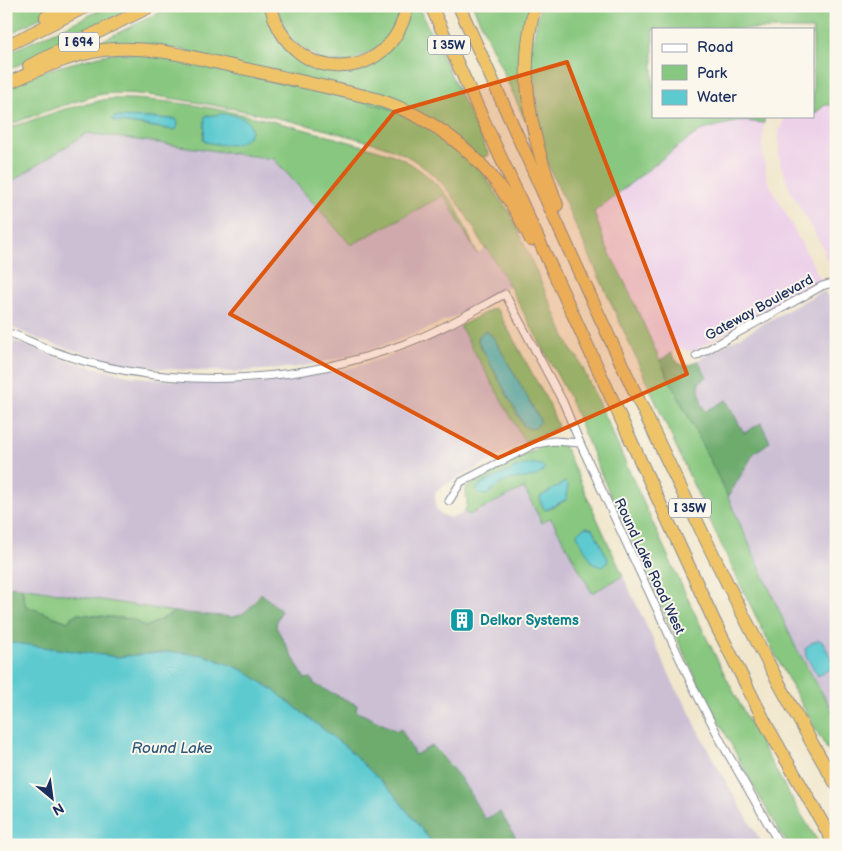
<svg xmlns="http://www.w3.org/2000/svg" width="842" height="851" viewBox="0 0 842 851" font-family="'Balsamiq Sans',sans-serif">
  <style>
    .built { fill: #edd1e9 }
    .industrial { fill: #ccbfd4 }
    .green { fill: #88c77f; stroke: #527b6e; fill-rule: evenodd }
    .forest { fill: #6eac6e; stroke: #446e66 }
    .water { fill: #5dcad0; stroke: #3c7c97 }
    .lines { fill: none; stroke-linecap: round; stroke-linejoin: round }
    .street-casing { stroke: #868b96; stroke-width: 9 }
    .highway-casing { stroke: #868b96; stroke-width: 14 }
    .street { stroke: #fff; stroke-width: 7 }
    .highway { stroke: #efc469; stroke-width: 12 }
    .marked { fill: #de5710; fill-opacity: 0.2; stroke: #de5710; stroke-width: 4; stroke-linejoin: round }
    .labels { text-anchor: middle; stroke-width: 4; stroke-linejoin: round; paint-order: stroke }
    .shield { fill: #fbf7ec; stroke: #5e6b89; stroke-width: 1 }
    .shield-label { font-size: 12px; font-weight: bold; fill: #1b2f5e }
    .street-label { font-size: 14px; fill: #1b2f5e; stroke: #fbf7ec }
    .culture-label { font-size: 14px; font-weight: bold; fill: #0d838f; stroke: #fbf7ec; text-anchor: start }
    .water-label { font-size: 15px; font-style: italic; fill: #2c567a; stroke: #fbf7ec }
  </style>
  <rect width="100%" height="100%" fill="#fbf7ec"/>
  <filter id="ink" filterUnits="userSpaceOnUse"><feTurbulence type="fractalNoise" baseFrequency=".02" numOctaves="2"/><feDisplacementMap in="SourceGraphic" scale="10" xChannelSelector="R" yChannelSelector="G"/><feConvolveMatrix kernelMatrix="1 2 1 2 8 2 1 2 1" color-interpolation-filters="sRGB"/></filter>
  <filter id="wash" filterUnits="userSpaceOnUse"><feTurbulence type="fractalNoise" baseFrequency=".0096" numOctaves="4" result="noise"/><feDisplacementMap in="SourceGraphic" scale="20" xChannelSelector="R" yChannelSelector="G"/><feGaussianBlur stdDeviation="1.12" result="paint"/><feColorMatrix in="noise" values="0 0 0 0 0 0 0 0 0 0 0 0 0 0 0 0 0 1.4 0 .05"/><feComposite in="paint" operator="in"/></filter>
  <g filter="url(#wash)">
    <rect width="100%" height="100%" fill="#f1e7cd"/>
    <g class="built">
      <polygon points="828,104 836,105 836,267 828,261 824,254 825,251 790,190 781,166 779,155 779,132 785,117 800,119 813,116 821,108"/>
      <polygon points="741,121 764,123 762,147 767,179 821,280 693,351 684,350 682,347 660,360 626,285 601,234 594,212 676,148 700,131 717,126"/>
    </g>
    <g class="industrial">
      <polygon points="87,133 274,159 351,245 445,195 476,254 487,248 509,286 460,314 418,333 382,346 343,358 299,367 236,372 168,369 133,365 86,354 46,342 6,325 6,185"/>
      <polygon points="825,292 836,310 836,717 795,646 728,497 754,453 770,442 744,433 703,407 700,398 699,381 707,377 698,360 819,293"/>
      <polygon points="460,326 525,442 441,487 436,492 435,497 436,508 440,514 450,518 460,515 464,512 469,515 524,488 542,522 551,518 592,593 623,576 677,691 686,705 709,752 763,845 520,845 500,812 485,819 461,779 439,751 431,746 415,755 397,731 355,711 357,705 305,679 278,632 276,627 277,620 260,593 247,611 238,616 232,617 175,612 6,586 6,342 16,342 65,360 130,376 206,384 255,383 322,374 353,367 389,356 416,346"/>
    </g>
    <g class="green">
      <polygon points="6,6 62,6 6,36"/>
      <polygon points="109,6 138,6 6,71 6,54"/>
      <polygon points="173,6 268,6 303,60 369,64 410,6 418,6 489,155 480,159 434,121 179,49 91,46"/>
      <polygon points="276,6 402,6 402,12 384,44 351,62 323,61 290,39"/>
      <polygon points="473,6 532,6 528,119 525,120"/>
      <path d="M540,6H836V105H825L813,115V29H653V116H764V123L741,121L717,126L700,131L676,148L594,212L605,244L626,285L662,365L718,475L795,646L836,717V764C779,670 733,570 687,471C641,369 595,267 548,165L536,124L530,56Z"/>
      <path d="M111,53L162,54L386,107L434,129L476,164L511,214L571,350L578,358C654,523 723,691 820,845H788L756,791L698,682L663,610L605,483L569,397L505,278L487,248L485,249C467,214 447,181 412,159C392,146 368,142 345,135C295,121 245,110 194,102C164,97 133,91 103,94C95,95 86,99 78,101C53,108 30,117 6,126V88L46,70Z"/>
      <path d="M108,99C187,97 271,120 346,141C369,148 395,152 414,166C425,173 449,195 455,205C463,221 469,238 477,254L444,195L351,245L274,159L87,133L6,185V129L65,109ZM207,115L247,122L251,132L234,145L205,142L203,139ZM114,117L176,119L178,124L174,130L115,121L113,120Z"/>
      <polygon points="494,308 498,311 550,406 558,427 555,429 525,442 460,326"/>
      <path d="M561,439L623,576L592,593L551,518L542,523L524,488L469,515L464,512C471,500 463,495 467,486L538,448ZM565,482L566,500L547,510L540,497Z"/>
      <polygon points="22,587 175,612 146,627 132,619 78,614 72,617 68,622 25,606"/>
    </g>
    <g class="forest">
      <path d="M671,353C680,367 684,369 698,360L707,377L699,382C700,392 699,403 706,411L726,400L744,433L761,423L770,442L754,453L728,497L660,360Z"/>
      <path d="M6,586L21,587L26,606L68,622L72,617L77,614L132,619L146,627L175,612L232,617C247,615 253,604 261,593L281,611L277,620L276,627L305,679L311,678L314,684L357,705L356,711L397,731L401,729L415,755L431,746L435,748L461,779L485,819L500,812L520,845H434L392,792L347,748L276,692L243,670L204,655L171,652L117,657L6,642Z"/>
    </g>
    <g class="water">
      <path d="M223,114C230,115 240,115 246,120C258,130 246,142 235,144C226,146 212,144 204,141L205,116Z"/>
      <polygon points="114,117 176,119 178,124 176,130 115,121 112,119"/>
      <polygon points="485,330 494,338 539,418 540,422 536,427 530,429 524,426 478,341 479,336"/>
      <path d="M531,464C537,464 542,464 545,469C536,481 523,476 511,480C501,483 494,488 487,495L479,494L477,489L481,484L521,466Z"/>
      <polygon points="565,482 568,485 567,499 545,510 541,503 540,497"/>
      <polygon points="586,527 593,529 608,559 607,563 602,567 593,564 578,537 577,534 579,531"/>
      <polygon points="819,640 823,642 834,664 832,668 818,676 806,656 805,649 811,643"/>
      <polygon points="6,642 117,657 171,652 204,655 243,670 276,692 347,748 392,792 434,845 6,845"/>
    </g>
  </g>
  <g filter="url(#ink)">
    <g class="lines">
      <defs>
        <g id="street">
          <path d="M6,334H13C24,339 36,344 47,349C161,392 294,386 407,343C442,330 473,311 505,294L563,402L580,443L693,687L724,747L780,845"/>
          <polyline points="696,356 822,286 836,282"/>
          <polyline points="449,501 461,482 535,444 554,441 580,443"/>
        </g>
        <g id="highway">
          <path d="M271,6C289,87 392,86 407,6"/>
          <polyline points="431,6 715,623 768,728 835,845"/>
          <path d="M459,6C535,174 609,342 690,507C735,601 782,694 836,784"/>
          <path d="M535,6C516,78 532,138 557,205"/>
          <polyline points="46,17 66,6"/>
          <polyline points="6,46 87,6"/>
          <polyline points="29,66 151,6"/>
          <path d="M6,84C37,70 69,55 103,50C152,44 198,59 246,69C289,79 333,88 376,99C448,122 499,171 531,240"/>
        </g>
      </defs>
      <use href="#street" class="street-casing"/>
      <use href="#highway" class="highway-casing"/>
      <use href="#street" class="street"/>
      <use href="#highway" class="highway"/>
    </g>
  </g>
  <path class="marked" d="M567,62L687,374L498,458L230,314L394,112Z"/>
  <defs>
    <symbol id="building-square" viewBox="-11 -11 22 22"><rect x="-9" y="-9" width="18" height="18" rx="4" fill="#0f9aa8" stroke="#fbf7ec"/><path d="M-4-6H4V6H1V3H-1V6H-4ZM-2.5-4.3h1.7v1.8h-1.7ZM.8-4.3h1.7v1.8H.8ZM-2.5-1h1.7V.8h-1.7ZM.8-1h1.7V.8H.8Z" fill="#fff"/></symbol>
  </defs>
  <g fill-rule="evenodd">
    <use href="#building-square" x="448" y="606" width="28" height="28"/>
  </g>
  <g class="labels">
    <g class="shield">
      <rect x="59" y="32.5" width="40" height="19" rx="4"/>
      <rect x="428" y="35.5" width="42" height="19" rx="4"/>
      <rect x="669" y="498.5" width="42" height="19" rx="4"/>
    </g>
    <g class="shield-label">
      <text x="79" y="46">I 694</text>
      <text x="449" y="49">I 35W</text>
      <text x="690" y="512">I 35W</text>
    </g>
    <g class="street-label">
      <text transform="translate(759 307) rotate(-29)" y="5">Gateway Boulevard</text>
      <text transform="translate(650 566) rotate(65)" y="5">Round Lake Road West</text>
    </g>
    <g class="culture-label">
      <text x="480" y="625">Delkor Systems</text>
    </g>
    <g class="water-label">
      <text x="172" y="753">Round Lake</text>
    </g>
  </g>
  <rect width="842" height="851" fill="none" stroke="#fbf7ec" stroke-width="25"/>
  <rect x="652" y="28" width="162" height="90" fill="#fbf7ec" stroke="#a1a7b3"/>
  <rect x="662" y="44" width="25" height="8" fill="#ffffff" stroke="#a1a7b3"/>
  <text x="697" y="52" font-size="15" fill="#1b2f5e">Road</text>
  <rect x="662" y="65" width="25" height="15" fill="#88c77f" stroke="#a1a7b3"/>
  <text x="697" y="78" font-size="15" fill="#1b2f5e">Park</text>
  <rect x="662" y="90" width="25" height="15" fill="#5dcad0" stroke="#a1a7b3"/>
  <text x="697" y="102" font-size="15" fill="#1b2f5e">Water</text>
  <g transform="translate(52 798) rotate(151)" stroke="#fbf7ec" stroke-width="4" paint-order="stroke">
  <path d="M0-4L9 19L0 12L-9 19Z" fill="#1b2f5e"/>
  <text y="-8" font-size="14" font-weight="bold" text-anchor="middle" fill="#1b2f5e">N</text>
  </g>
</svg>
